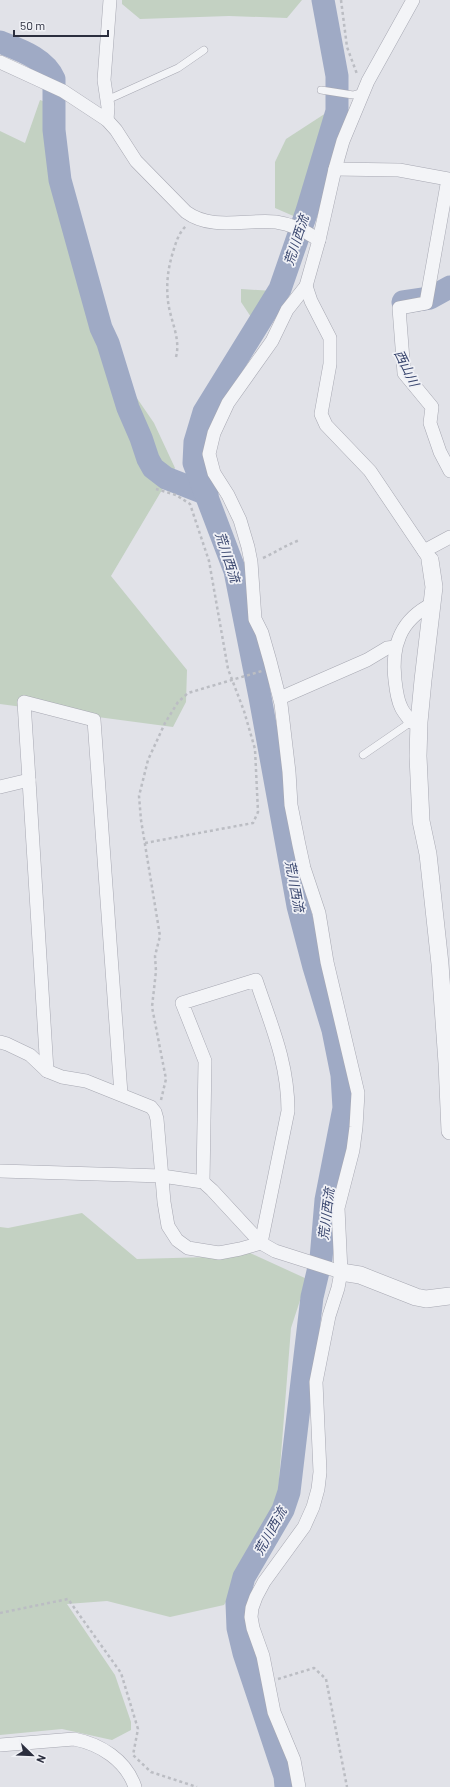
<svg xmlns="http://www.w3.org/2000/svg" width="450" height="1787" viewBox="0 0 450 1787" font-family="Barlow,'Noto Sans JP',sans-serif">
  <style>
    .green { fill: #c3d1c2 }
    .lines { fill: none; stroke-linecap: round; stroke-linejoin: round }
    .river { stroke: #9faac5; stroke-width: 23 }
    .service-casing { stroke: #a7a8b2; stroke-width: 8 }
    .minor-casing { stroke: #a7a8b2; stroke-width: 14 }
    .tertiary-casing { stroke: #a7a8b2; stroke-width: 18 }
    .path { stroke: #bbbdc3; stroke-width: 2.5; stroke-dasharray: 3 3; stroke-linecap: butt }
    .service { stroke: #f3f4f7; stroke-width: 7 }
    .minor { stroke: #f3f4f7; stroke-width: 13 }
    .tertiary { stroke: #f3f4f7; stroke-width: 17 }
    .labels { text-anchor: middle; stroke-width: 3.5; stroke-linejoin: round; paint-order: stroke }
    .water-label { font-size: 13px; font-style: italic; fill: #39466e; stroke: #f0f1f6 }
  </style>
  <rect width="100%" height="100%" fill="#e1e2e8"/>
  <g class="green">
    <polygon points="122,0 302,0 287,18 229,16 140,19 122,4"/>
    <polygon points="40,100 57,106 75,224 110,359 154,423 175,468 111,576 187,670 186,702 173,727 0,704 0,131 25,143"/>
    <polygon points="326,113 330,145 318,212 298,218 275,208 275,162 286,139"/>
    <polygon points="241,289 273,291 268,321 255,323 241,302"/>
    <polygon points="82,1213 137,1259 209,1257 248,1252 307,1279 291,1328 276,1518 224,1605 170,1617 107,1601 67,1604 115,1675 131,1722 131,1730 112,1740 62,1729 0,1735 0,1227 8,1228"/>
  </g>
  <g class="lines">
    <g class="river">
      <path d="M0,42C20,50 45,58 54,79V130L60,180L101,328L108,343L128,408L141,438L148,459L153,468L166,478L207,494"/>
      <polyline points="403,302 430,298 450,287"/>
      <polyline points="286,1787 285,1776 244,1653 238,1628 237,1603 244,1577 283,1510 289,1492 312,1297 321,1259 326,1200 344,1108 342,1075 333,1030 314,967 298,906 260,697 235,571 194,463 195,442 204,412 280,289 307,211 337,111 337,76 323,0"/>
    </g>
    <defs>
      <g id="service">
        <polyline points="321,90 353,95 363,92"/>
        <polyline points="107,100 178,68 204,50"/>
        <polyline points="363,755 411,722"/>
      </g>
      <g id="minor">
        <path d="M0,62L63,91L107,120L116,130L136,161L186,212C212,231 246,219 276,222C291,224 307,232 319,240"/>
        <polyline points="107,120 108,107 104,80 110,0"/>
        <polyline points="335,169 399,170 448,179 426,303 399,308 404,373 432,407 430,423 440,452 450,471"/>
        <polyline points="306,286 311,301 330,338 330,364 321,414 326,425 370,471 430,560"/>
        <polyline points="424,551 450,537"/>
        <polyline points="280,698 367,660 387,648 395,647"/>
        <path d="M419,722H411C408,717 403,712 401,707C397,699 396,689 395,680C391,646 400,620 432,604"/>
        <polyline points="29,780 24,702 94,720 121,1094"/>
        <polyline points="0,787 29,780 47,1071"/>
        <path d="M0,1042L7,1044L30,1055L47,1071L62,1077L86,1081L151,1107L155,1112L157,1119L164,1202L168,1226L177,1240L188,1248L219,1253L240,1249L261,1243L288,1111C288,1062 271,1025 256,980L182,1003L205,1061L203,1182"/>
        <polyline points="0,1171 162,1176 203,1182 212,1190 261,1243 275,1251 341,1272"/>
        <path d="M0,1745L74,1739C100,1744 126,1760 135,1787"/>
        <polyline points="299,1787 294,1760 274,1712 263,1656 253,1628 251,1617 252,1608 256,1597 264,1582 304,1527 313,1507 318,1489 320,1472 316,1382 329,1316 338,1288 341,1272 338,1208 353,1150 356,1127 358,1093 327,962 319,913 304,868 299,845 291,805 289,772 281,704 270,661 262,633 255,619 251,562 248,547 240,520 228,495 214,473 209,454 214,433 228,403 272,341 287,310 306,286 319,240 335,169 343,141 368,81 413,0"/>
      </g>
      <g id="tertiary">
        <polyline points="430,560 434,587 423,680 419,722 418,756 421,821 428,854 440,964 447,1063 450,1131"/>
        <polyline points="341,1272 360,1275 416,1297 426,1299 450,1296"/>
      </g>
    </defs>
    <use href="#service" class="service-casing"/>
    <use href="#minor" class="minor-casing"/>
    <use href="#tertiary" class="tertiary-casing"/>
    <g class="path">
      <polyline points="341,0 347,47 357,74"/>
      <path d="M176,357C181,338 170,320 168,301C166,284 168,268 173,252C176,242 179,232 187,225"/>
      <path d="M263,558C276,552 286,545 300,540"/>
      <polyline points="145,843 253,823 258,812 255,749 244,711 228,669 209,561 190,504 176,495 156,489"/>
      <polyline points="161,1100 166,1079 152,1007 156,971 155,956 160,936 141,820 139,796 148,760 165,723 178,702 188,693 262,671"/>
      <polyline points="0,1613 68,1599 121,1673 138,1729 133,1755 151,1772 197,1787"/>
      <polyline points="278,1679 314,1668 326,1679 347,1787"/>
    </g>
    <use href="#service" class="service"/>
    <use href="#minor" class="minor"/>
    <use href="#tertiary" class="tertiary"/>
  </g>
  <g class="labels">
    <g class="water-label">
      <text transform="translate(296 240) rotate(-72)" y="5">荒川西流</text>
      <text transform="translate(407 368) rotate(64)" y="5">西山川</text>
      <text transform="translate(228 557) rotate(72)" y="5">荒川西流</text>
      <text transform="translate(295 886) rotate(79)" y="5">荒川西流</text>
      <text transform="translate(326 1214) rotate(-83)" y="5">荒川西流</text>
      <text transform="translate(270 1531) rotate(-61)" y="5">荒川西流</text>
    </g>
  </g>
  <g transform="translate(32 1755) rotate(113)" stroke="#f0f1f6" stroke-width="3" paint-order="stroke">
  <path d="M0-3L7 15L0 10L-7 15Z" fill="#2b2e3e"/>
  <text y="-6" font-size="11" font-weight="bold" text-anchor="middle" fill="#2b2e3e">N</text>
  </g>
  <path d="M14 30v6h94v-6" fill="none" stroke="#2b2e3e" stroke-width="2"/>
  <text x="20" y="30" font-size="12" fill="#2b2e3e" stroke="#f0f1f6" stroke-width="3" paint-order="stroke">50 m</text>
</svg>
